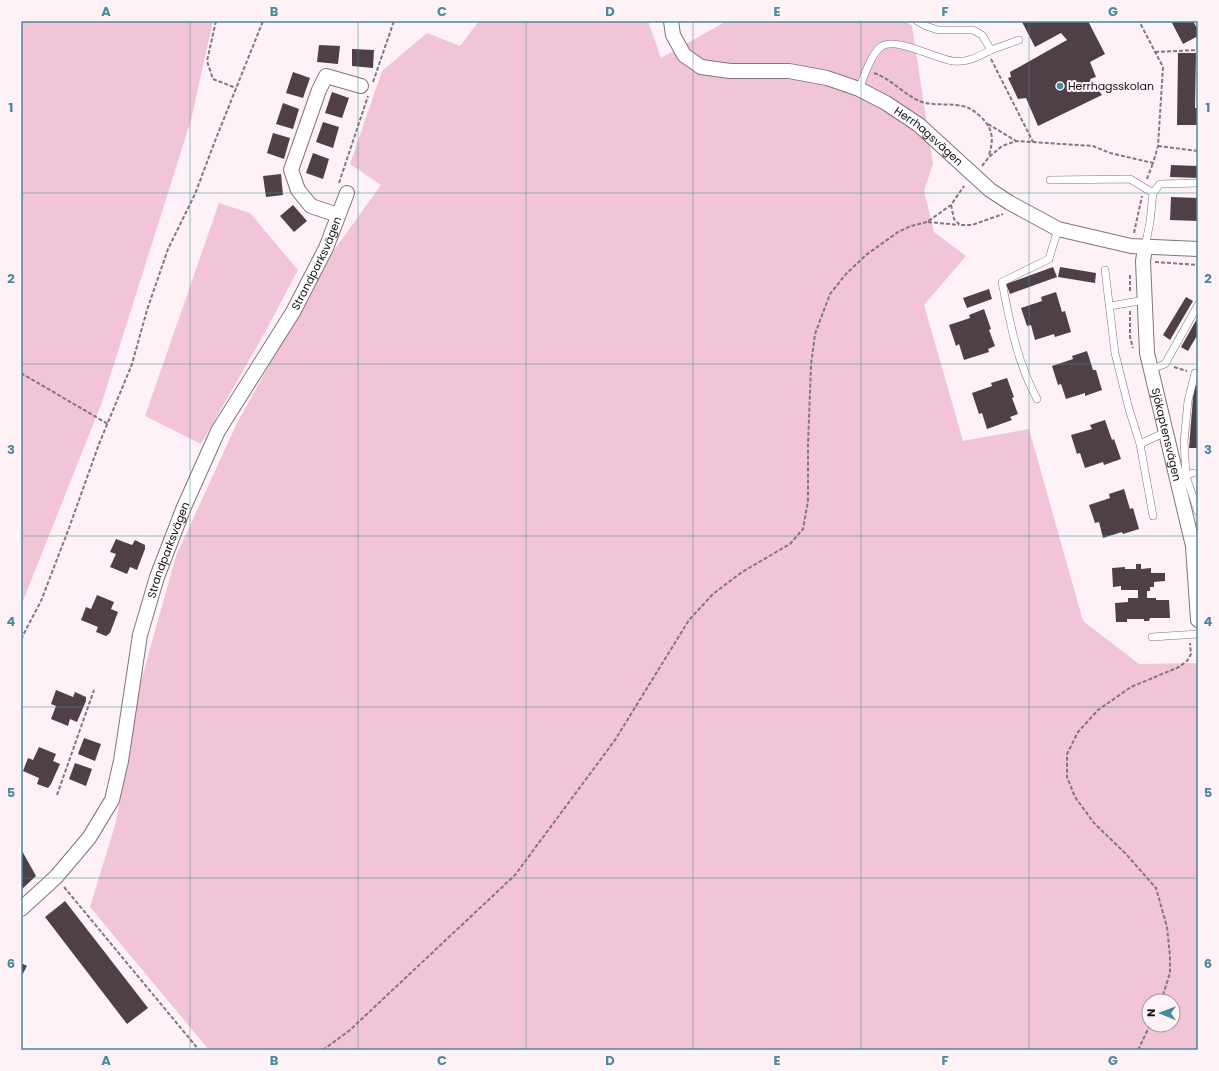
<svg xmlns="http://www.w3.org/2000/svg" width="1219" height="1071" viewBox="0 0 1219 1071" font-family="Poppins,sans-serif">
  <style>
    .green { fill: #f1c4d8; fill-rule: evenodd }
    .building { fill: #4f3f46 }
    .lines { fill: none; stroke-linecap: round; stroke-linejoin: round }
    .service-casing { stroke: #84737a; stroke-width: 8 }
    .minor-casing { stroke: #84737a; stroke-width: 16 }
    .path { stroke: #81787c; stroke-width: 2; stroke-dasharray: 4 2; stroke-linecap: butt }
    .service { stroke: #fff; stroke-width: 7 }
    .minor { stroke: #fff; stroke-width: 14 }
    .grid { fill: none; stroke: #488a9b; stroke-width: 1; stroke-opacity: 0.55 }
    .poi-dot { fill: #488a9b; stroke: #fef2f7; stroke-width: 1.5 }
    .labels { text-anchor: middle; stroke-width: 4; stroke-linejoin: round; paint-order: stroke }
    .poi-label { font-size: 11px; fill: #161013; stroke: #fef2f7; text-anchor: start }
    .street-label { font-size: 11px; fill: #161013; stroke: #fef2f7 }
    .neatline { fill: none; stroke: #488a9b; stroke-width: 1.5 }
    .grid-label { font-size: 13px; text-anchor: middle; font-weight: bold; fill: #488a9b }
  </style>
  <rect width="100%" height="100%" fill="#fef2f7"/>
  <g class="green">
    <polygon points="21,21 213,21 191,120 102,402 21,606"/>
    <path d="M479,21H648L661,58L725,22L726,21H905L912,26L933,164L924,191L934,232L966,256L924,305L963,441L1029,429L1083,621L1139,664L1198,663V1050H209L90,907L116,822L141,681L176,556L237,423L332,253L381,185L350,164L382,71L427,33L460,46ZM1149,1001H1173V1025H1149Z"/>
    <polygon points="219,203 250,213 298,270 264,334 201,444 145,416"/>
  </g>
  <g class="building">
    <polygon points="1024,21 1088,21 1105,54 1090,62 1096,77 1090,79 1102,95 1038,126 1026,98 1018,99 1008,78 1011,77 1010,72 1067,40 1061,33 1035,47 1022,22"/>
    <polygon points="1171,21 1193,21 1198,30 1198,36 1183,44"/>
    <polygon points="319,45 340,46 338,64 317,62"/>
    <polygon points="352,49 374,50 373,68 352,66"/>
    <polygon points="1178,53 1196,53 1195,108 1198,108 1198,125 1177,125"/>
    <polygon points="293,72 310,78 303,98 286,93"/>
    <polygon points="332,92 349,98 342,118 325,113"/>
    <polygon points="283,103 299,109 293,129 276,124"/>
    <polygon points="323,122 339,127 333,148 316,142"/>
    <polygon points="273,133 290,138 284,159 267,153"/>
    <polygon points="313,153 329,159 323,179 306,173"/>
    <polygon points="1171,165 1198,166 1198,178 1170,177"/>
    <polygon points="281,174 283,195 266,197 263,176"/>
    <polygon points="1171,197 1198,198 1198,221 1170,220"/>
    <polygon points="293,205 307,221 294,232 280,216"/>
    <polygon points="1053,267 1057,277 1010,294 1006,284"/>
    <polygon points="1060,267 1096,273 1095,283 1058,277"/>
    <polygon points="989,289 992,299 967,308 963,298"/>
    <polygon points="1056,292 1062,312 1065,311 1071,332 1055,337 1054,334 1035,340 1031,325 1027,326 1021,308 1042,301 1041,297"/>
    <polygon points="1186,297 1193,301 1170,340 1163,335"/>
    <polygon points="984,309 991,329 989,330 995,346 988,349 989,352 964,360 959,344 956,346 949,325 970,318 969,315"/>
    <polygon points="1198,317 1198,334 1188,351 1181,347"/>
    <polygon points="1087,351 1093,370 1096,370 1102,390 1085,396 1085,393 1066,399 1061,384 1058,385 1052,366 1073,359 1072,356"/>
    <polygon points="1007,378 1014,397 1012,398 1018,414 1010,417 1012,420 987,429 982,413 979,414 972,393 992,386 991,383"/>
    <polygon points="1194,385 1198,386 1198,448 1189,448"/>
    <polygon points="1105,420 1112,440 1114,439 1121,459 1104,465 1103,462 1085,468 1080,453 1077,454 1071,435 1092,429 1090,425"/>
    <polygon points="1124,489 1130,509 1133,508 1139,529 1123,534 1122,532 1103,538 1099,522 1095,523 1089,505 1110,498 1109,494"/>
    <polygon points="116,539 132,545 135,540 145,545 145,549 137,570 130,567 127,574 110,567 116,554 110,552"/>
    <polygon points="1136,564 1141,564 1141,569 1151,568 1151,573 1165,573 1165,581 1154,582 1154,587 1150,587 1150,591 1147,591 1147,598 1156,598 1156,600 1169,600 1170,618 1150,618 1149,621 1144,621 1144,619 1127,619 1127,622 1116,622 1115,603 1128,602 1128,598 1138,598 1138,590 1121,590 1121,586 1113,587 1112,568 1125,567 1125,569 1136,569"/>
    <polygon points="97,595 114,602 111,609 118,612 110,633 106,636 96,632 98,627 81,620 86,607 91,609"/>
    <polygon points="56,690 73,697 75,692 86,697 86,701 77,722 70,719 68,726 51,719 56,706 51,704"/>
    <polygon points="84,738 101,744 95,761 78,754"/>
    <polygon points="39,747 56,754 53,761 60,764 51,784 48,788 37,784 39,778 23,771 28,758 33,760"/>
    <polygon points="75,763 92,769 86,786 69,779"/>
    <polygon points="21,849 36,876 21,890"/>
    <polygon points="65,901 148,1008 127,1024 45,917"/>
    <polygon points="21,963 27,966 21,977"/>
  </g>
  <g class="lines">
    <defs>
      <g id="service">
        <polyline points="991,50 1019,40"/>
        <path d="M859,89C864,77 871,53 882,46C897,37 936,59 953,61C968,63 979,56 991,50L982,35L973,30H938L926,26L917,21"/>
        <polyline points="1050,180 1130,179 1153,193 1150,222 1145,247"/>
        <polyline points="1153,193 1160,184 1198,183"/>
        <polyline points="1105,270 1115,353 1129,409 1140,444 1153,516"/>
        <polyline points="1110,306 1145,300"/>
        <polyline points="1151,369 1165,364 1198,305"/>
        <polyline points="1195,373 1188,401 1184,442 1186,476 1198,512"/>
        <path d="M1037,399C1017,362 1010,323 1002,282L1049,259L1058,229"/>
        <polyline points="1140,444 1166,432"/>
        <polyline points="1181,477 1193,473"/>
        <polyline points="1152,637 1198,634"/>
      </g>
      <g id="minor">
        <path id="s1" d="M671,21L673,35L684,55L701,67L730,71H789L827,78L859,89L886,103L919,125L990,190L1010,203L1058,229L1131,246L1198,249"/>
        <polyline points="338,215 311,206 298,190 291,170 319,90 326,76 361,86"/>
        <path id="s2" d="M1145,248L1143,261L1147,353L1193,546L1198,620"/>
        <path id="s3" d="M21,909L56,877L89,838L112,800L121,761L140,635L157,577L184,507L218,431L293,312L326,248L347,193"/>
      </g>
    </defs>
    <use href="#service" class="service-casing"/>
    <use href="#minor" class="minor-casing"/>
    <g class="path">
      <polyline points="216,21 207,61 213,79 236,88"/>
      <polyline points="1155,52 1198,50"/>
      <polyline points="991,59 1033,142"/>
      <path d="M874,73C892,79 905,96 922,102C935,106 948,103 962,106C969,107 974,111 980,116C993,128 994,139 989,155"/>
      <polyline points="373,82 394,21"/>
      <polyline points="988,124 1016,141"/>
      <polyline points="1158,146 1198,151"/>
      <polyline points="982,166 989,157 1002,146 1016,141 1093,146 1110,153 1153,163 1158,146 1163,67 1139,21"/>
      <polyline points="1147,179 1153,163"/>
      <polyline points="339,183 368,96"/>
      <polyline points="951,205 954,219 960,225 972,225 1003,214"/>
      <polyline points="928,222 959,225"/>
      <polyline points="1134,233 1142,196"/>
      <polyline points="1155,262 1198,265"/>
      <polyline points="1130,275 1130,293"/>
      <polyline points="1130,311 1130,337 1133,348"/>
      <polyline points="1174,367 1187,371"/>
      <polyline points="21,373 108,424"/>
      <polyline points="21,639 41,601 69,528 99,444 132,364 147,310 168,249 195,194 215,141 263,21"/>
      <polyline points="57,795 94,690"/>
      <polyline points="64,887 199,1050"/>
      <polyline points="1161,1001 1170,973 1170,956 1167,927 1156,888 1126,854 1094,823 1075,797 1067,777 1067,754 1078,732 1098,710 1131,687 1179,667 1187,661 1191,654 1190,643"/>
      <polyline points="323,1050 350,1030 515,875 615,740 689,620 713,594 742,572 790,544 803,529 808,501 808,445 811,365 815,334 830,294 846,274 866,255 898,232 911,226 927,222 951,205 964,186"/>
      <polyline points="1138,1050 1150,1025"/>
    </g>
    <use href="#service" class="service"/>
    <use href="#minor" class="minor"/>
  </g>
  <path class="grid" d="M190,21V1050M358,21V1050M526,21V1050M693,21V1050M861,21V1050M1029,21V1050M21,193H1198M21,364H1198M21,536H1198M21,707H1198M21,878H1198"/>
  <circle class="poi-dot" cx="1060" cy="86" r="4"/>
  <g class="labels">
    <g class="poi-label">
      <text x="1068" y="90">Herrhagsskolan</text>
    </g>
    <g class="street-label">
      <text dy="4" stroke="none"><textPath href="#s1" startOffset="303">Herrhagsvägen</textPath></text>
      <text dy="4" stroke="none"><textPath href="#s3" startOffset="724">Strandparksvägen</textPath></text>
      <text dy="4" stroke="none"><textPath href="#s2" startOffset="189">Sjökaptensvägen</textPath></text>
      <text dy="4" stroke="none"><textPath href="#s3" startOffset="400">Strandparksvägen</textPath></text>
    </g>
  </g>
  <rect width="1219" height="1071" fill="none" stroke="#fef2f7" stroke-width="44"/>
  <g transform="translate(1161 1013) rotate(271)"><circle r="19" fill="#fef2f7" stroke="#a1989c"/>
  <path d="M0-3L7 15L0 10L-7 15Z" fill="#488a9b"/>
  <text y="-6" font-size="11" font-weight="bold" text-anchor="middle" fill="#161013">N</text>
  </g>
  <rect x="22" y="22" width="1175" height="1027" class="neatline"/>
  <g class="grid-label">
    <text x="106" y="16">A</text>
    <text x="274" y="16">B</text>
    <text x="442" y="16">C</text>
    <text x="610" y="16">D</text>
    <text x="777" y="16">E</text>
    <text x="945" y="16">F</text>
    <text x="1113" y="16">G</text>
    <text x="11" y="112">1</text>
    <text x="1208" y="112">1</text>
    <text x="11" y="283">2</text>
    <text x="1208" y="283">2</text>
    <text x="11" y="454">3</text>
    <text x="1208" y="454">3</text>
    <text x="11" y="626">4</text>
    <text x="1208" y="626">4</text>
    <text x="11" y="797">5</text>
    <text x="1208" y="797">5</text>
    <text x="11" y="968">6</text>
    <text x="1208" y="968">6</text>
    <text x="106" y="1065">A</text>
    <text x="274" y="1065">B</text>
    <text x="442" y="1065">C</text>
    <text x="610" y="1065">D</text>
    <text x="777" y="1065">E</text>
    <text x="945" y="1065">F</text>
    <text x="1113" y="1065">G</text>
  </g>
</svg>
